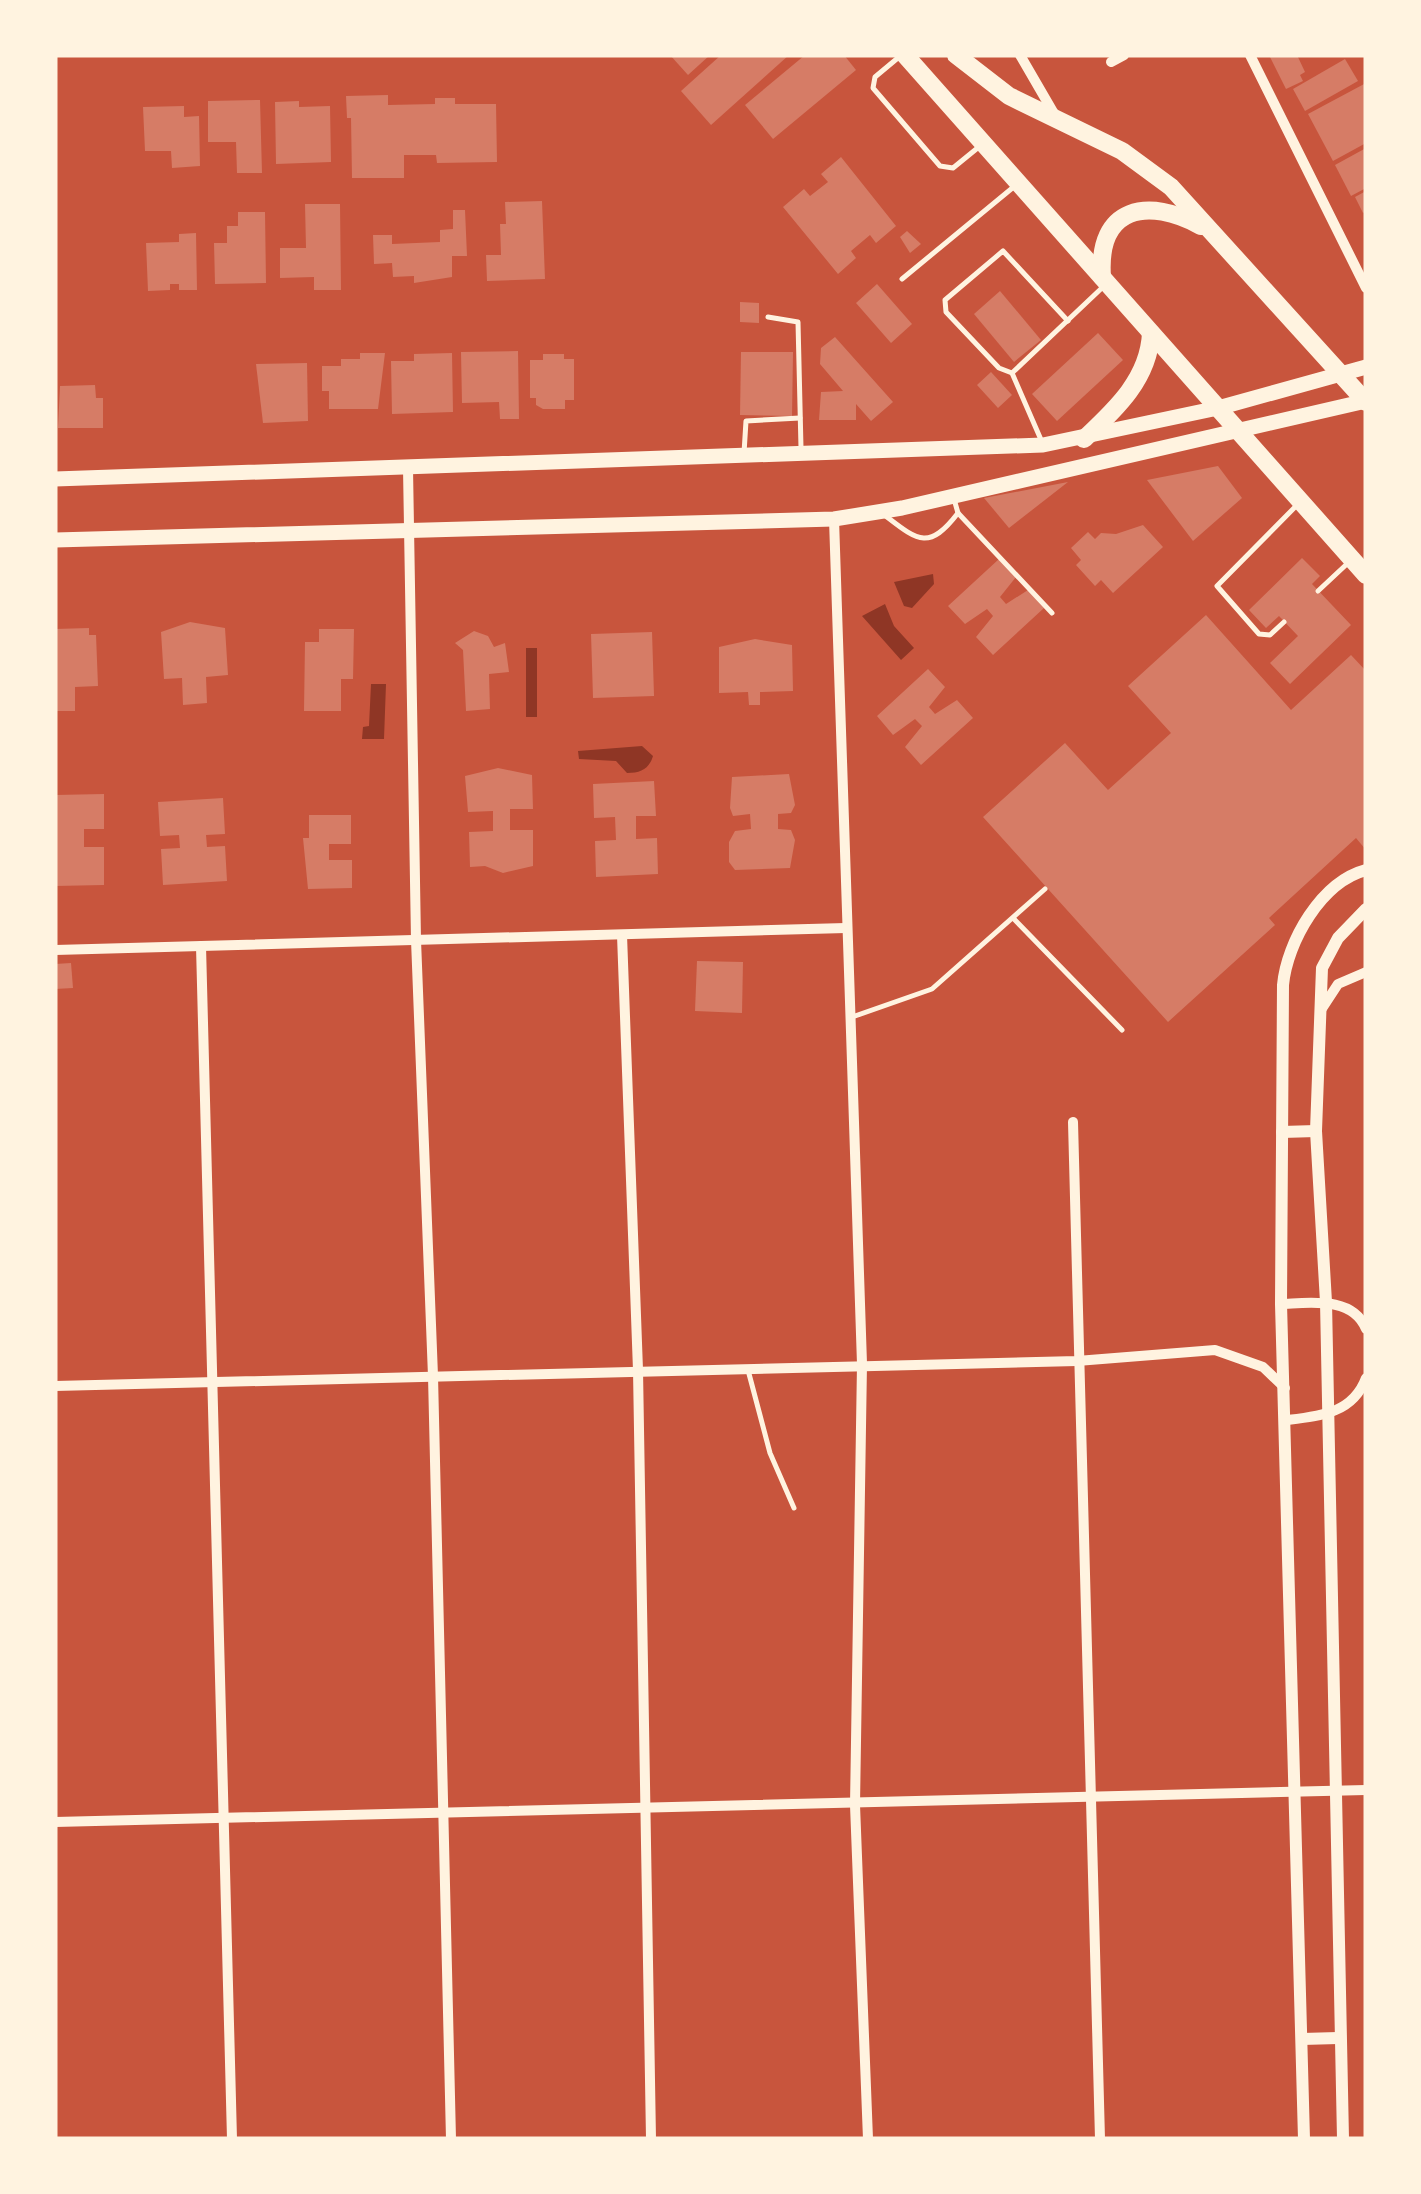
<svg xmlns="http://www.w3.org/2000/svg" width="1421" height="2194" viewBox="0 0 1421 2194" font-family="'Noto Sans',sans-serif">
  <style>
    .water { fill: #8f3625 }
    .building { fill: #d67c66 }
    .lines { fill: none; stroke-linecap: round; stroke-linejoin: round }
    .service { stroke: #fff3e0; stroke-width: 5 }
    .minor { stroke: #fff3e0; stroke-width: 10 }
    .tertiary { stroke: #fff3e0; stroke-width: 12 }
    .secondary { stroke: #fff3e0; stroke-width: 15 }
    .primary { stroke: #fff3e0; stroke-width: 18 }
  </style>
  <rect width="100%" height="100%" fill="#c8553d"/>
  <g class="water">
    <polygon points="933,574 934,584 912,608 904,606 894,582"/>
    <polygon points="885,604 894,626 914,648 901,660 862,616"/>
    <rect x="526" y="648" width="11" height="69"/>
    <polygon points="371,684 386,684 384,739 362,739 363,727 369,726"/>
    <path d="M642,746L653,756C649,769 641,773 627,773L616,761L579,759L578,751Z"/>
  </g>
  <g class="building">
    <polygon points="670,55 710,55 688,75"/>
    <polygon points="721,55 789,55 711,125 681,91"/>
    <polygon points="805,55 844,55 856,70 773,139 745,105"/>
    <polygon points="1269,55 1297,55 1305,72 1300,75 1303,81 1286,89"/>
    <polygon points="1345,59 1358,81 1305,111 1293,89"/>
    <polygon points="1366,83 1366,143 1333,161 1308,114"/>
    <polygon points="388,95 388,105 435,104 435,98 455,98 455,104 496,104 497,162 437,163 436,155 404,155 404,178 352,178 351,118 347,118 346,96"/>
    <polygon points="260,100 262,173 237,173 236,142 208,142 208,101"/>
    <polygon points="299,101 299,107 330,106 331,162 276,164 275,102"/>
    <polygon points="184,106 184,117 199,116 200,166 172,168 171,151 145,151 143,107"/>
    <polygon points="1366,148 1366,188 1351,196 1335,165"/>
    <polygon points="841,157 896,226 876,243 870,235 851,251 856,258 838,274 783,207 804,189 810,196 828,182 821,174"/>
    <polygon points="1366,191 1366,211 1363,213 1355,197"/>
    <polygon points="542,201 545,279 487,281 486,255 501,255 500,224 506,224 505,202"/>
    <polygon points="305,204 340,204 341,290 314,290 314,277 280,278 280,248 306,248"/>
    <polygon points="453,210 465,210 467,256 452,256 452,277 414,283 414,276 393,277 392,263 374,264 373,235 392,235 392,244 440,242 440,230 453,229"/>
    <polygon points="238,212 265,212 266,283 215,284 214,243 227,243 227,226 238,226"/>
    <polygon points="907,231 921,244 910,253 900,237"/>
    <polygon points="196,233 197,290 179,290 179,284 170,284 170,290 148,291 146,243 179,242 179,234"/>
    <polygon points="877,284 912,324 891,343 856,303"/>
    <polygon points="1000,291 1041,340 1014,362 974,314"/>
    <polygon points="740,302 759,303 759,323 740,322"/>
    <polygon points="1098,333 1123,360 1057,421 1032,394"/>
    <polygon points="835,337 893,402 871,421 856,404 856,420 819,420 821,392 843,391 820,364 821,348"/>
    <polygon points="518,351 519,419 500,419 499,402 462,403 461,352"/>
    <polygon points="741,352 793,352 792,416 740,415"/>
    <polygon points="360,353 385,353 378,409 329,409 329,391 322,391 322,366 341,366 341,359 360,359"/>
    <polygon points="452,353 453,412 392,414 391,361 414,361 414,354"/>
    <polygon points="543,354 564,354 564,359 574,359 574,400 565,400 565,409 543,409 536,405 536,398 530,398 530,360 543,360"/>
    <polygon points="307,363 308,421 263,423 256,364"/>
    <polygon points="991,372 1012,395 998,408 977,385"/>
    <polygon points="95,385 96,398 103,398 103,428 58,428 60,386"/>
    <polygon points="1218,466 1242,498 1193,541 1147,480"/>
    <polygon points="1068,482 1009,528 984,498"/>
    <polygon points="1143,525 1163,547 1113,593 1101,580 1095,586 1076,565 1081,560 1071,548 1088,532 1095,539 1101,533 1116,534"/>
    <polygon points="1302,558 1320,576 1312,584 1351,625 1290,684 1270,663 1298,636 1279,616 1266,628 1249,610"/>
    <polygon points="999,559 1016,577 1000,597 1006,604 1028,590 1044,608 993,655 976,637 993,616 987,609 965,624 948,606"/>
    <polygon points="1206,615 1291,710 1351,655 1366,671 1366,850 1356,838 1269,918 1275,925 1168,1022 983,817 1065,743 1108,790 1171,733 1128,686"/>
    <polygon points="190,622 225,628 228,675 206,677 207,703 183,705 182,678 164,679 161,632"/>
    <polygon points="89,628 89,635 96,635 98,686 75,687 75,711 55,711 55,629"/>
    <polygon points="319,629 354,629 353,679 341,679 341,711 304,711 305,642 319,642"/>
    <polygon points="474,631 488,636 494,647 505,643 509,672 489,674 490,709 466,711 463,650 455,643"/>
    <polygon points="652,632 654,696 593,698 591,634"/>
    <polygon points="755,639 792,645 793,691 760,692 760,705 749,705 748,692 719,693 719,647"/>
    <polygon points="928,669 945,687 929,707 935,714 957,700 973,718 921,765 905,747 922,726 915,719 893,735 877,716"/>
    <polygon points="498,768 532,775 533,809 510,809 510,830 533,830 533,866 503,873 485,866 470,867 469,832 493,831 493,811 468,812 465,776"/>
    <polygon points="789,774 795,805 791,813 778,814 778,829 791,830 795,840 790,868 735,870 729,862 729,842 735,831 751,829 750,814 733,816 730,808 732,777"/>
    <polygon points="654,781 656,816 636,816 636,839 657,838 658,874 596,877 595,841 616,840 615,817 594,818 593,784"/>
    <polygon points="104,794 104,829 84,829 84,847 104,847 104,885 55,886 55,795"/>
    <polygon points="223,798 225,834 206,835 207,847 225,846 227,881 163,885 161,849 180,848 179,835 160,836 158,802"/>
    <polygon points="309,815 351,815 351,844 329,844 329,860 352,860 352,888 308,889 303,838 309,838"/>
    <polygon points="697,961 743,962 742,1013 695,1011"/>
    <polygon points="71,963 73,988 55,989 55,964"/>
  </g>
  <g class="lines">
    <g class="service">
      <polyline points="899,57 875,77 873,88 940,166 953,168 980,146"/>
      <polyline points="902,279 1016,185"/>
      <polyline points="768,317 798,322 801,448"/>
      <polyline points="1012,373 999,368 946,312 945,300 1003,251 1068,321"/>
      <polyline points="1042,442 1012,373 1105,285"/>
      <polyline points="744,453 746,421 800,418"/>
      <polyline points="958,513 1052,613"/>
      <path d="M883,514C917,540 928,552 958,513L954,499"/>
      <polyline points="1318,591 1349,562"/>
      <polyline points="1284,622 1270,635 1259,634 1217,586 1299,503"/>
      <polyline points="1014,919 1122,1030"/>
      <polyline points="852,1017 932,989 1045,889"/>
      <polyline points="748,1370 770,1453 794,1508"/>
    </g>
    <g class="minor">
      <polyline points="1020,55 1056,117"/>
      <polyline points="1250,55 1366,288"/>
      <polyline points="1111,62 1124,55"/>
      <polyline points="408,468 416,940 433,1376 451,2139"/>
      <polyline points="834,519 862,1364 855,1805 868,2139"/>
      <polyline points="622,935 638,1370 651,2139"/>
      <polyline points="201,946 232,2139"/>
      <polyline points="55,950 846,928"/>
      <polyline points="1321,1010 1338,984 1366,972"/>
      <polyline points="1073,1122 1100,2139"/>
      <path d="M1281,1304C1310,1303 1353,1296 1366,1329"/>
      <polyline points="55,1386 1077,1361 1215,1350 1263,1367 1285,1388"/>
      <path d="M1287,1420C1321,1416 1353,1413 1366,1378"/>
      <polyline points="55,1822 1366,1790"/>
    </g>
    <g class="tertiary">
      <polyline points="1282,1132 1316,1131"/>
      <polyline points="1302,2039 1338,2038"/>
      <path d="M1304,2139L1281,1304L1283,985C1287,942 1321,882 1366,870"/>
      <polyline points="1343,2139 1326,1302 1316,1131 1322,968 1338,938 1366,909"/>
    </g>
    <g class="secondary">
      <polyline points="55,479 1043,445 1218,408 1366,367"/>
      <polyline points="55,540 834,519 902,508 1366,401"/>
    </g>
    <g class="primary">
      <polyline points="905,55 1366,575"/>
      <polyline points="956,55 1009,96 1122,151 1171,187 1366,402"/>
      <path d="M1102,277C1097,206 1148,197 1201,226"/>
      <path d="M1084,439C1115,410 1149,379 1151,333"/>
    </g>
  </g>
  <rect width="1421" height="2194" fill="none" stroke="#fff3e0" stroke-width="115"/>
</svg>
